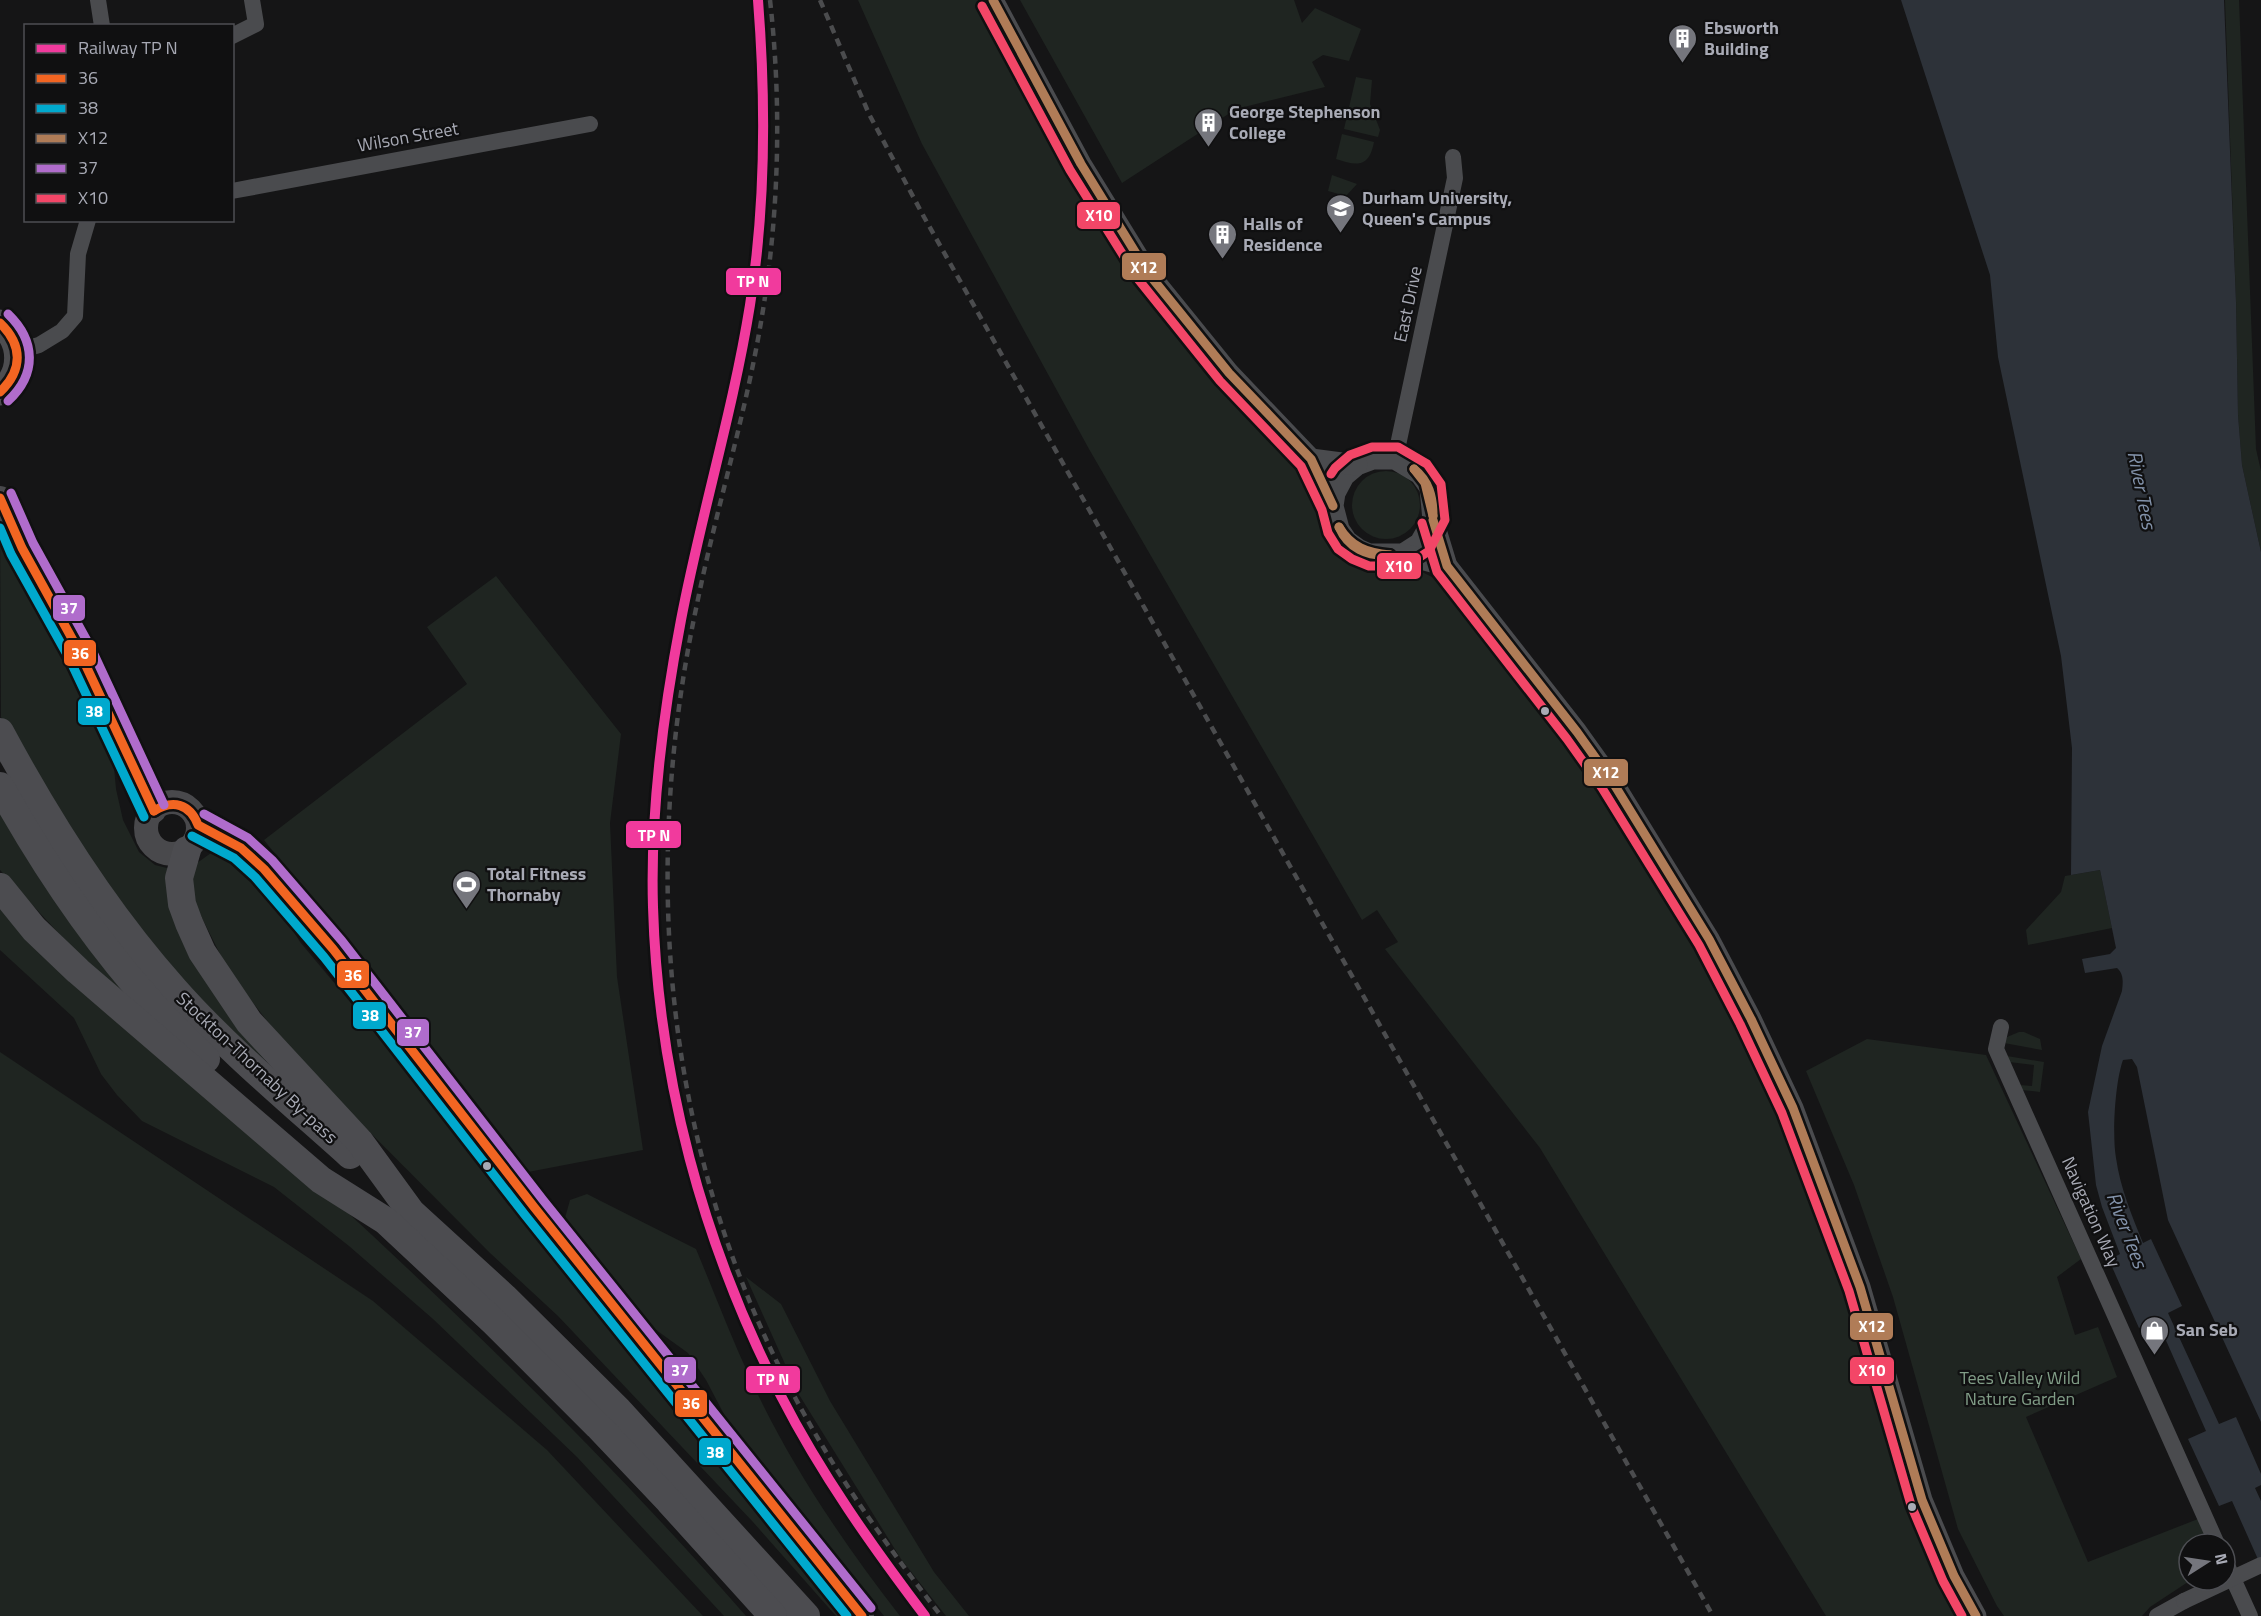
<svg xmlns="http://www.w3.org/2000/svg" width="2261" height="1616" viewBox="0 0 2261 1616" font-family="'Titillium Web',sans-serif">
  <style>
    .green { fill: #1f2521 }
    .water { fill: #2d3239 }
    .lines { fill: none; stroke-linecap: round; stroke-linejoin: round }
    .minor { stroke: #4a4b4e; stroke-width: 16 }
    .tertiary { stroke: #4a4b4e; stroke-width: 21 }
    .secondary { stroke: #49494c; stroke-width: 24 }
    .primary { stroke: #4d4d50; stroke-width: 27 }
    .trunk { stroke: #4c4c50; stroke-width: 28 }
    .rail { stroke: #4b4c4e; stroke-width: 4.5; stroke-dasharray: 8 6; stroke-linecap: butt }
    .minor-bridge { stroke: #4a4b4e; stroke-width: 16 }
    .bus-1-casing { stroke: #101011; stroke-width: 14 }
    .bus-2-casing { stroke: #101011; stroke-width: 14 }
    .bus-3-casing { stroke: #101011; stroke-width: 14 }
    .bus-4-casing { stroke: #101011; stroke-width: 14 }
    .bus-5-casing { stroke: #101011; stroke-width: 14 }
    .bus-1 { stroke: #f26522; stroke-width: 9 }
    .bus-2 { stroke: #00a9ce; stroke-width: 9 }
    .bus-3 { stroke: #b07c57; stroke-width: 9 }
    .bus-4 { stroke: #b06ccc; stroke-width: 9 }
    .bus-5 { stroke: #f34667; stroke-width: 9 }
    .rail-1-casing { stroke: #101011; stroke-width: 15 }
    .rail-1 { stroke: #f13a9d; stroke-width: 10 }
    .bus-dot { fill: #a8aab5; stroke: #101011; stroke-width: 2 }
    .labels { text-anchor: middle; stroke-width: 4.5; stroke-linejoin: round; paint-order: stroke }
    .poi-label { font-size: 18px; font-weight: bold; fill: #a8aab5; stroke: #101011; text-anchor: start }
    .street-label { font-size: 18px; fill: #a8aab5; stroke: #101011 }
    .park-label { font-size: 18px; fill: #819d87; stroke: #101011 }
    .water-label { font-size: 20px; font-style: italic; fill: #8393ab; stroke: #101011 }
    .line-badge { stroke: #101011; stroke-width: 2 }
    .badge-label { font-size: 16px; text-anchor: middle; font-weight: bold; fill: #fff }
  </style>
  <rect width="100%" height="100%" fill="#151516"/>
  <g class="green">
    <polygon points="858,0 978,0 1119,249 1175,327 1233,395 1280,444 1316,487 1343,550 1359,562 1380,567 1404,567 1420,571 1436,579 1501,653 1590,766 1646,852 1707,958 1761,1068 1798,1153 1840,1266 1922,1543 1959,1616 1826,1616 1540,1148 1385,949 1398,942 1377,910 1362,920 1089,449 922,144"/>
    <polygon points="1020,0 1294,0 1302,23 1315,8 1361,29 1349,61 1323,55 1312,62 1325,87 1236,109 1122,183"/>
    <polygon points="2225,0 2239,0 2256,449 2261,471 2261,552 2242,465 2238,415 2236,302"/>
    <polygon points="1356,77 1372,80 1370,104 1380,130 1378,137 1344,129"/>
    <path d="M1342,134L1374,142C1369,168 1357,166 1336,159Z"/>
    <polygon points="1332,175 1357,184 1346,196 1328,191"/>
    <circle cx="1386" cy="505" r="34"/>
    <polygon points="0,516 55,620 106,735 114,768 116,789 123,820 139,852 155,865 171,869 251,1035 270,1069 183,984 133,924 30,771 1,717"/>
    <polygon points="496,576 621,734 610,823 617,977 643,1150 528,1172 264,840 467,684 427,627"/>
    <polygon points="0,808 143,1007 90,967 0,870"/>
    <polygon points="225,852 240,860 276,902 300,942 458,1131 846,1616 836,1616 753,1522 558,1316 490,1253 296,1058 229,972 192,898 191,875 197,863 211,853"/>
    <polygon points="2100,870 2112,928 2028,945 2026,930 2061,892 2065,876"/>
    <path d="M0,899C256,1129 519,1356 746,1616H724L577,1457L433,1319L349,1246L274,1187L142,1121L117,1095L101,1074L74,1018L0,950Z"/>
    <polygon points="2019,1032 2024,1032 2040,1039 2042,1050 2004,1043 2007,1037"/>
    <polygon points="1867,1039 1986,1055 2081,1259 2057,1277 2075,1335 2098,1327 2117,1377 2026,1417 2088,1562 2198,1519 2209,1544 2189,1544 2189,1580 2191,1580 2150,1607 2142,1616 2004,1616 1997,1606 1958,1529 1893,1297 1854,1185 1806,1071"/>
    <polygon points="0,1052 373,1301 547,1450 703,1616 0,1616"/>
    <polygon points="2007,1056 2044,1062 2040,1092 2022,1090 2020,1085 2032,1086 2034,1065 2009,1062"/>
    <path d="M587,1194L696,1249C714,1292 731,1337 751,1380C789,1463 844,1544 900,1616H884L726,1418L706,1380L688,1353L652,1327L573,1230L565,1218L570,1200Z"/>
    <polygon points="746,1277 781,1304 830,1401 934,1572 969,1616 946,1616 901,1559 798,1393"/>
  </g>
  <path class="water" d="M1901,0H2224L2236,302L2238,415L2242,465L2261,552V1422L2168,1220L2137,1067L2132,1059L2123,1060C2115,1082 2112,1135 2116,1158C2120,1187 2132,1216 2143,1243L2151,1239L2182,1306L2168,1313L2219,1424L2236,1417L2261,1474V1485L2255,1488L2261,1501V1566L2232,1501L2219,1506L2188,1439L2206,1431L2157,1320L2139,1328L2109,1260L2120,1254L2102,1207L2096,1185L2088,1112L2102,1046L2122,991C2123,982 2124,974 2117,968L2085,973L2082,959L2110,954L2116,948L2100,870L2071,875L2072,748L2061,656L1998,357L1990,275Z"/>
  <g class="lines">
    <g class="minor">
      <polyline points="98,0 102,26"/>
      <polyline points="232,36 256,24 252,0"/>
      <polyline points="232,191 590,124"/>
      <polyline points="18,351 39,345 62,331 75,316 78,254 88,220"/>
      <polyline points="1395,459 1455,178 1453,157"/>
      <polyline points="2001,1027 1996,1049 2217,1544"/>
      <polyline points="2225,1561 2250,1616"/>
      <polyline points="2157,1616 2184,1601"/>
    </g>
    <g class="tertiary">
      <polyline points="993,0 1081,164 1148,273 1229,373 1311,459 1333,506 1339,529 1347,541 1358,549 1369,554 1403,554 1420,543 1433,520 1430,488 1420,474 1395,459 1373,459 1357,465 1344,476 1335,493 1333,506"/>
      <polyline points="1311,459 1357,465"/>
      <polyline points="1433,520 1447,566 1577,732 1612,781 1709,939 1751,1019 1793,1108 1860,1287 1922,1500 1954,1576 1976,1616"/>
      <polyline points="1403,554 1447,566"/>
    </g>
    <g class="secondary">
      <polyline points="0,498 22,548 80,653 144,793 154,811"/>
      <circle cx="172" cy="828" r="26"/>
      <polyline points="198,825 241,848 264,869 333,949 534,1207 862,1616"/>
    </g>
    <path class="primary" d="M0,323C23,341 24,374 0,392"/>
    <g class="trunk">
      <path d="M0,732C49,823 105,912 174,989C227,1049 290,1101 350,1155"/>
      <path d="M0,786C55,885 123,982 206,1059"/>
      <polyline points="187,850 179,878 182,904 189,923 202,952 249,1022 360,1142 411,1212 504,1297 618,1410 806,1616"/>
      <polyline points="0,887 34,929 78,971 321,1180 386,1221 495,1323 598,1426 669,1501 773,1616"/>
    </g>
    <g class="rail">
      <path d="M770,0C782,106 779,217 761,322C745,417 716,510 697,604C638,879 665,1164 803,1412C843,1485 891,1551 941,1616"/>
      <polyline points="820,0 869,114 924,217 1713,1616"/>
    </g>
    <polyline class="minor-bridge" points="2184,1601 2261,1565"/>
    <defs>
      <g id="bus-1">
        <path d="M0,323C23,345 23,370 0,392"/>
        <polyline points="0,498 22,548 80,653 154,811"/>
        <path d="M154,811C173,799 190,804 198,825L241,848L264,869L333,949L534,1207L862,1616"/>
      </g>
      <g id="bus-2">
        <polyline points="0,528 11,554 69,658 144,817"/>
        <polyline points="192,836 234,858 255,877 324,957 525,1215 847,1616"/>
      </g>
      <g id="bus-3">
        <polyline points="993,0 1081,164 1148,273 1229,373 1311,459 1333,506"/>
        <path d="M1414,469C1429,481 1433,497 1433,516"/>
        <polyline points="1414,469 1425,483 1433,516"/>
        <polyline points="1433,520 1447,566 1577,732 1612,781 1709,939 1751,1019 1793,1108 1860,1287 1922,1500 1954,1576 1976,1616"/>
        <path d="M1339,527C1351,547 1367,553 1390,555"/>
        <path d="M1339,527C1348,548 1367,557 1390,555"/>
      </g>
      <g id="bus-4">
        <path d="M8,401C37,374 36,341 8,314"/>
        <polyline points="11,493 33,543 91,648 164,805"/>
        <polyline points="204,814 248,838 272,860 342,941 543,1200 871,1608"/>
      </g>
      <g id="bus-5">
        <polyline points="982,6 1070,170 1138,279 1220,381 1301,466 1322,510 1328,533 1338,549 1352,559 1369,566 1406,566 1429,551 1445,520 1441,484 1427,464 1398,447 1372,447 1350,455 1335,468 1331,474"/>
        <polyline points="1422,523 1437,572 1567,739 1602,788 1699,945 1740,1024 1782,1113 1849,1291 1911,1505 1943,1581 1962,1616"/>
      </g>
    </defs>
    <use href="#bus-1" class="bus-1-casing"/>
    <use href="#bus-2" class="bus-2-casing"/>
    <use href="#bus-3" class="bus-3-casing"/>
    <use href="#bus-4" class="bus-4-casing"/>
    <use href="#bus-5" class="bus-5-casing"/>
    <use href="#bus-1" class="bus-1"/>
    <use href="#bus-2" class="bus-2"/>
    <use href="#bus-3" class="bus-3"/>
    <use href="#bus-4" class="bus-4"/>
    <use href="#bus-5" class="bus-5"/>
    <defs>
      <path id="rail-1" d="M758,0C766,102 766,204 750,305C733,411 701,515 681,620C663,714 650,811 653,907C658,1077 703,1245 781,1396C821,1474 872,1546 925,1616"/>
    </defs>
    <use href="#rail-1" class="rail-1-casing"/>
    <use href="#rail-1" class="rail-1"/>
  </g>
  <defs>
    <symbol id="building-pin" viewBox="-11 -11 22 30"><path d="M0 17L-7.5 6A9.5 9.5 0 1 1 7.5 6Z" fill="#75767d" stroke="#101011"/><path d="M-4-6H4V6H1V3H-1V6H-4ZM-2.5-4.3h1.7v1.8h-1.7ZM.8-4.3h1.7v1.8H.8ZM-2.5-1h1.7V.8h-1.7ZM.8-1h1.7V.8H.8Z" fill="#fff"/></symbol>
    <symbol id="university-pin" viewBox="-11 -11 22 30"><path d="M0 17L-7.5 6A9.5 9.5 0 1 1 7.5 6Z" fill="#75767d" stroke="#101011"/><path d="M0-5L7-2L0 1L-7-2ZM-4 1L0 2.5L4 1V4Q0 6-4 4Z" fill="#fff"/></symbol>
    <symbol id="stadium-pin" viewBox="-11 -11 22 30"><path d="M0 17L-7.5 6A9.5 9.5 0 1 1 7.5 6Z" fill="#75767d" stroke="#101011"/><path d="M0-5a6.5 5 0 1 0 0 10a6.5 5 0 1 0 0-10ZM-3.5-1.8h7v3.6h-7Z" fill="#fff"/></symbol>
    <symbol id="shop-pin" viewBox="-11 -11 22 30"><path d="M0 17L-7.5 6A9.5 9.5 0 1 1 7.5 6Z" fill="#75767d" stroke="#101011"/><path d="M-5-2.5h2.3a2.7 3.5 0 0 1 5.4 0H5L5.5 6h-11ZM-1.5-2.5h3a1.5 2.3 0 0 0-3 0Z" fill="#fff"/></symbol>
  </defs>
  <g fill-rule="evenodd">
    <use href="#building-pin" x="1666" y="22" width="33" height="45"/>
    <use href="#building-pin" x="1192" y="106" width="33" height="45"/>
    <use href="#university-pin" x="1324" y="192" width="33" height="45"/>
    <use href="#building-pin" x="1206" y="218" width="33" height="45"/>
    <use href="#stadium-pin" x="450" y="868" width="33" height="45"/>
    <use href="#shop-pin" x="2138" y="1314" width="33" height="45"/>
  </g>
  <g class="bus-dot">
    <circle cx="1545" cy="711" r="5"/>
    <circle cx="487" cy="1166" r="5"/>
    <circle cx="1912" cy="1507" r="5"/>
  </g>
  <g class="labels">
    <g class="poi-label">
      <text x="1704" y="34">Ebsworth<tspan x="1704" dy="21">Building</tspan></text>
      <text x="1229" y="118">George Stephenson<tspan x="1229" dy="21">College</tspan></text>
      <text x="1362" y="204">Durham University,<tspan x="1362" dy="21">Queen's Campus</tspan></text>
      <text x="1243" y="230">Halls of<tspan x="1243" dy="21">Residence</tspan></text>
      <text x="487" y="880">Total Fitness<tspan x="487" dy="21">Thornaby</tspan></text>
      <text x="2176" y="1336">San Seb</text>
    </g>
    <g class="street-label">
      <text transform="translate(408 137) rotate(-10)" y="6">Wilson Street</text>
      <text transform="translate(1408 304) rotate(-78)" y="6">East Drive</text>
      <text transform="translate(257 1068) rotate(43)" y="6">Stockton-Thornaby By-pass</text>
      <text transform="translate(2091 1212) rotate(66)" y="6">Navigation Way</text>
    </g>
    <g class="park-label">
      <text x="2020" y="1384">Tees Valley Wild<tspan x="2020" dy="21">Nature Garden</tspan></text>
    </g>
    <g class="water-label">
      <text transform="translate(2142 490) rotate(79)" y="7">River Tees</text>
      <text transform="translate(2127 1230) rotate(69)" y="7">River Tees</text>
    </g>
  </g>
  <g class="line-badge">
    <rect x="1076" y="201" width="45" height="29" rx="6" fill="#f34667"/>
    <rect x="1121" y="252" width="46" height="29" rx="6" fill="#b07c57"/>
    <rect x="725" y="267" width="57" height="29" rx="6" fill="#f13a9d"/>
    <rect x="1376" y="552" width="46" height="28" rx="6" fill="#f34667"/>
    <rect x="52" y="594" width="34" height="28" rx="6" fill="#b06ccc"/>
    <rect x="63" y="639" width="34" height="28" rx="6" fill="#f26522"/>
    <rect x="77" y="697" width="34" height="29" rx="6" fill="#00a9ce"/>
    <rect x="1583" y="758" width="46" height="29" rx="6" fill="#b07c57"/>
    <rect x="625" y="820" width="57" height="29" rx="6" fill="#f13a9d"/>
    <rect x="336" y="960" width="34" height="29" rx="6" fill="#f26522"/>
    <rect x="352" y="1001" width="35" height="29" rx="6" fill="#00a9ce"/>
    <rect x="396" y="1018" width="34" height="29" rx="6" fill="#b06ccc"/>
    <rect x="1849" y="1312" width="45" height="29" rx="6" fill="#b07c57"/>
    <rect x="663" y="1356" width="34" height="28" rx="6" fill="#b06ccc"/>
    <rect x="1849" y="1356" width="46" height="29" rx="6" fill="#f34667"/>
    <rect x="745" y="1365" width="56" height="29" rx="6" fill="#f13a9d"/>
    <rect x="674" y="1389" width="34" height="29" rx="6" fill="#f26522"/>
    <rect x="698" y="1437" width="34" height="29" rx="6" fill="#00a9ce"/>
  </g>
  <g class="badge-label">
    <text x="1099" y="221">X10</text>
    <text x="1144" y="273">X12</text>
    <text x="753" y="287">TP N</text>
    <text x="1399" y="572">X10</text>
    <text x="69" y="614">37</text>
    <text x="80" y="659">36</text>
    <text x="94" y="717">38</text>
    <text x="1606" y="778">X12</text>
    <text x="654" y="841">TP N</text>
    <text x="353" y="981">36</text>
    <text x="370" y="1021">38</text>
    <text x="413" y="1038">37</text>
    <text x="1872" y="1332">X12</text>
    <text x="680" y="1376">37</text>
    <text x="1872" y="1376">X10</text>
    <text x="773" y="1385">TP N</text>
    <text x="691" y="1409">36</text>
    <text x="715" y="1458">38</text>
  </g>
  <rect x="24" y="24" width="210" height="198" fill="#101011" stroke="#4d4e53" stroke-width="1.5"/>
  <rect x="36" y="44" width="30" height="9" fill="#f13a9d" stroke="#4d4e53" stroke-width="1.5"/>
  <text x="78" y="54" font-size="18" fill="#a8aab5">Railway TP N</text>
  <rect x="36" y="74" width="30" height="9" fill="#f26522" stroke="#4d4e53" stroke-width="1.5"/>
  <text x="78" y="84" font-size="18" fill="#a8aab5">36</text>
  <rect x="36" y="104" width="30" height="9" fill="#00a9ce" stroke="#4d4e53" stroke-width="1.5"/>
  <text x="78" y="114" font-size="18" fill="#a8aab5">38</text>
  <rect x="36" y="134" width="30" height="9" fill="#b07c57" stroke="#4d4e53" stroke-width="1.5"/>
  <text x="78" y="144" font-size="18" fill="#a8aab5">X12</text>
  <rect x="36" y="164" width="30" height="9" fill="#b06ccc" stroke="#4d4e53" stroke-width="1.5"/>
  <text x="78" y="174" font-size="18" fill="#a8aab5">37</text>
  <rect x="36" y="194" width="30" height="9" fill="#f34667" stroke="#4d4e53" stroke-width="1.5"/>
  <text x="78" y="204" font-size="18" fill="#a8aab5">X10</text>
  <g transform="translate(2207 1562) rotate(78)"><circle r="28" fill="#101011" stroke="#4d4e53" stroke-width="1.5"/>
  <path d="M0-4.5L10 22L0 15L-10 22Z" fill="#75767d"/>
  <text y="-9" font-size="16" font-weight="bold" text-anchor="middle" fill="#a8aab5">N</text>
  </g>
</svg>
